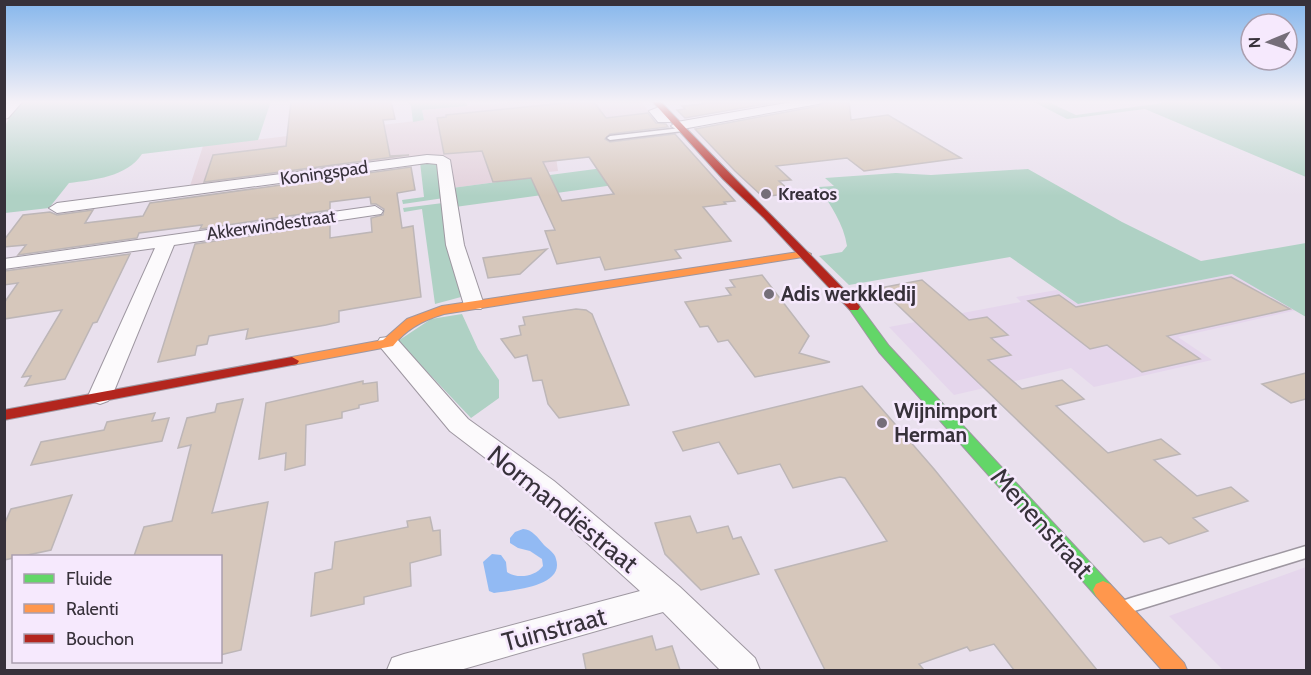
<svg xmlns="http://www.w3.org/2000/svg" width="1311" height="675" viewBox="0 0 1311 675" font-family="Cabin,sans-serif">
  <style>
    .built { fill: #e5d6ec }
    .industrial { fill: #e2d0da }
    .green { fill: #afd1c4 }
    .water { fill: #92baf3 }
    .building { fill: #d6c7bb; stroke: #bdb6b7; stroke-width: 1.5; fill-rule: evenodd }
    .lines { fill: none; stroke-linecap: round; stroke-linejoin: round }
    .lane-casing { stroke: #9e97a1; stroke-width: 3 }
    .street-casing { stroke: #9e97a1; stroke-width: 2 }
    .fast-casing { stroke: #9e97a1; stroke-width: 2 }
    .slow-casing { stroke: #9e97a1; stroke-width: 2 }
    .jam-casing { stroke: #9e97a1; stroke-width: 2 }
    .lane { fill: #fcfafc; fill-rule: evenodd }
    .street { fill: #fcfafc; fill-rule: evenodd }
    .fast { fill: #63d668; fill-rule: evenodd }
    .slow { fill: #ff974d; fill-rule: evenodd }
    .jam { fill: #b3261e; fill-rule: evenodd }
    .poi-dot { fill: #756e79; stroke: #f6e9fd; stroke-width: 2 }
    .labels { text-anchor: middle; stroke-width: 5; stroke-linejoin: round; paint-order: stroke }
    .far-street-label { font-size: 18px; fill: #37313a; stroke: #f6e9fd }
    .far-poi-label { font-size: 18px; font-weight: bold; fill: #37313a; stroke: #f6e9fd; text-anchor: start }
    .poi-label { font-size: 21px; font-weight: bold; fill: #37313a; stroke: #f6e9fd; text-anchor: start }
    .near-street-label { font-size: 26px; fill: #37313a; stroke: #f6e9fd }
  </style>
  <rect width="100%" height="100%" fill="#e9e0ed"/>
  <g class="built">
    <polygon points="1232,274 1297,310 1178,337 1212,360 1094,387 1071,368 954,395 889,327 1021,302 1016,297 1057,290 1078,304"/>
    <polygon points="1306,567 1306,670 1223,670 1169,616"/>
  </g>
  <polygon class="industrial" points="527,101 640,101 656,119 546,131 554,144 558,171 519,175 520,179 452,188 443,157 189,189 203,146 424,120 422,110"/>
  <g class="green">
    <path d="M24,101H271L258,140L142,154C127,177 93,180 69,183L49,208L5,213V126L11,114Z"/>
    <polygon points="407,101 466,101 467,106 422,110 424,120 413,122 411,106"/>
    <polygon points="1032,101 1046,101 1076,115 1163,103 1160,101 1306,101 1306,177 1145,109 1067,119"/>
    <polygon points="420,162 440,163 444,198 403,204 402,200 424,197"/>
    <polygon points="603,168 614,185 455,207 452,188"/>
    <path d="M1028,169L1122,222L1201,261L1306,243V317L1232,274L1078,304L1010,257L849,285L819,256L842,252L847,246C844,224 830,205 819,187L834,186L825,178L896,173L931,175Z"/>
    <polygon points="443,203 461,297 435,304 422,209 404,212 403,208"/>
    <polygon points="462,314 478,349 499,380 499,398 471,418 398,341 431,319"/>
  </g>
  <path class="water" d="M523,529C532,529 538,538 544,545C548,549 555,553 556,559C565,587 511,590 494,593L489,591L483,562L492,554L501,555L506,562L507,572C517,579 535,577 543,566L542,559L530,551L518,548L510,543V538L515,532Z"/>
  <g class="building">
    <polygon points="291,101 391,101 395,119 383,120 390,156 409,155 204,182 213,155 286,146"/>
    <path d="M585,101H593L606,118L648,113L656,123L666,124L668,127L610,134L605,139L610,142L675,134L735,201L724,202L726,204L703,207L731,241L675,250L681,258L605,270L600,257L557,264L545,231L555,230L531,178L493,182L482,151L444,154L437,118L446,117V115ZM589,157L614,194L562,201L543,162Z"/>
    <polygon points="701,101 783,101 685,118 677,110 685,109 682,106 703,104"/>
    <polygon points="826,101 849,101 851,120 888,115 961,158 864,171 847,158 776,166 791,180 779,181 792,193 763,197 735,171 695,129 818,106"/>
    <polygon points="411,167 415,190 397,193 402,228 413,226 421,297 339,311 339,322 326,325 246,339 248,329 209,336 207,344 197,346 195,355 158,362 195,244 330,224 330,238 372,232 371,218 383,215 384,209 376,204 371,204 370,197 330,202 330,210 200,229 202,225 139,233 137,238 18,255 26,245 4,247 4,240 23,215 50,212 57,215 93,210 85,223 143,216 150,203"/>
    <polygon points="547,249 520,274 488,278 483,258"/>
    <polygon points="130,254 97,322 93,323 65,379 25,386 31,376 22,377 62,310 4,319 4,303 18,283 4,285 5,271"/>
    <polygon points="762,275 809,336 799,353 830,362 755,377 728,340 718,342 708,326 700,327 685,302 731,295 726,288 735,287 730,280"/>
    <polygon points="1231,277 1290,309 1167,336 1200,359 1142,372 1107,345 1090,349 1028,301 1059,295 1076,307"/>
    <polygon points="922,280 969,320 987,317 1008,335 991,338 1011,355 988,360 1022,389 1062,380 1084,399 1056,406 1108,453 1161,439 1180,454 1154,460 1197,496 1231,487 1248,501 1193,518 1208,531 1169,544 1161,537 1144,542 880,288"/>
    <polygon points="576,309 586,310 592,314 629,405 559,418 548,404 542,380 533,381 527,355 515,358 501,339 521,335 519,326 525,325 523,317"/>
    <polygon points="1306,373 1306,399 1291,403 1262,384"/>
    <polygon points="363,381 363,384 377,382 378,401 359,405 359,408 342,412 342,418 306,425 305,465 285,470 286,453 259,459 266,403"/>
    <polygon points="862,386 934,469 1097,670 1014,670 994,644 970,651 967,647 919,664 924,670 825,670 775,570 887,541 845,478 840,477 793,488 780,464 738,474 719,442 683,451 673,432"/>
    <polygon points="243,399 212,513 268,502 241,650 220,655 220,556 134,556 144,527 172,521 191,445 178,448 187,418 215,412 217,404"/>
    <polygon points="155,413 152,421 169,418 162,441 31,465 41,442 104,430 107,422"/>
    <polygon points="72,495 51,550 4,560 4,525 11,509"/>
    <polygon points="690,516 697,533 728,526 733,539 741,537 759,574 701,590 665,554 655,523"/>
    <polygon points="430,517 433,531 440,530 441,555 410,563 411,586 364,597 364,604 311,616 315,573 332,569 335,542 408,527 407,521"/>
    <polygon points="652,636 656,650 672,646 680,670 586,670 583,654"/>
  </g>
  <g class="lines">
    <defs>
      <g id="lane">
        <polygon points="681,128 683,129 683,131 610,140 607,138 610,136"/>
        <polygon points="1306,546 1306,558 1131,612 1125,610 1123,605 1125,600 1131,598"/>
      </g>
      <g id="street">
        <polygon points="10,101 23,101 8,118 4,119 4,107"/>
        <polygon points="797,101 824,101 818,104 677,130 671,126 677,122"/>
        <path d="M659,107C665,109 669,114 672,119L670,122H658L649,111Z"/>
        <polygon points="427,155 443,156 450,160 464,245 484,305 481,309 467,309 464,305 446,245 437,164 427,163 57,213 49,208 57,203"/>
        <polygon points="375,206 383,211 381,214 174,245 112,396 108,401 100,404 92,401 88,396 155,248 4,269 4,259"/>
        <polygon points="388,337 396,338 468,419 554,481 680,587 755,658 760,670 720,670 663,612 460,670 387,670 392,658 404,654 640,591 534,495 450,431 377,343 380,338"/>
      </g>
      <polygon id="fast" points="854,303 858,304 889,346 1110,584 1113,590 1110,596 1103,599 1096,596 879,352 848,307"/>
      <g id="slow">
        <path d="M805,251L811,254L809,256L444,314C423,320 406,329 393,346L292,365L285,361L292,357L383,340L407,319L442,306Z"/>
        <polygon points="1103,581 1110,584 1184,663 1187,670 1162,670 1096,596 1093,590 1096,584"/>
      </g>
      <g id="jam">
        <path d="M652,101H660C725,170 793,236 858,304L860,307L858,310H850L764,218L723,179Z"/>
        <polygon points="292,357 299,361 297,364 4,420 4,410"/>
      </g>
    </defs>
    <use href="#lane" class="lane-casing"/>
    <use href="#street" class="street-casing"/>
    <use href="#fast" class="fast-casing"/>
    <use href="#slow" class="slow-casing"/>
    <use href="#jam" class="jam-casing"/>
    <use href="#lane" class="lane"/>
    <use href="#street" class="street"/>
    <use href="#fast" class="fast"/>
    <use href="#slow" class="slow"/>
    <use href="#jam" class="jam"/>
  </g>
  <linearGradient id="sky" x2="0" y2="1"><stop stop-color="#85b6ec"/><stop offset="0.52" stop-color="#f5f1f7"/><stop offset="1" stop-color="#f5f1f7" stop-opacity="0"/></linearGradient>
  <rect width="1311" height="196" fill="url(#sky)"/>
  <g class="poi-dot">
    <circle cx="766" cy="194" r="6"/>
    <circle cx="769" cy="294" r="6"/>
    <circle cx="882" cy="423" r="6"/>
  </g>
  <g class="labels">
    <g class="far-street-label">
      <text transform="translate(324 173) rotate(-8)" y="6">Koningspad</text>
      <text transform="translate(271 225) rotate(-8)" y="6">Akkerwindestraat</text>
    </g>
    <g class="far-poi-label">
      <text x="778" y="200">Kreatos</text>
    </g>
    <g class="poi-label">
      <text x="781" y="301">Adis werkkledij</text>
      <text x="894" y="418">Wijnimport<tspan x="894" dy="24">Herman</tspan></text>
    </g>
    <g class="near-street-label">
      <text transform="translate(563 509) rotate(39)" y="9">Normandiëstraat</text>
      <text transform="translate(1042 523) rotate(48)" y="9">Menenstraat</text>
      <text transform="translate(554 629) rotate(-15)" y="9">Tuinstraat</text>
    </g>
  </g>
  <rect width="1311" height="675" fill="none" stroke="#37313a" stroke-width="12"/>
  <rect x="12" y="555" width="210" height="108" fill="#f6e9fd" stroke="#aa9faf" stroke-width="1.5"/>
  <rect x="24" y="574" width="30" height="9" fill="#63d668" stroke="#aa9faf" stroke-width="1.5"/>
  <text x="66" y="585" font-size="18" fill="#37313a">Fluide</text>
  <rect x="24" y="604" width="30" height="9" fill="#ff974d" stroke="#aa9faf" stroke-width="1.5"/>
  <text x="66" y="615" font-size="18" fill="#37313a">Ralenti</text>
  <rect x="24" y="634" width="30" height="9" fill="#b3261e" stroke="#aa9faf" stroke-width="1.5"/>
  <text x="66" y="645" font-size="18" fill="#37313a">Bouchon</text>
  <g transform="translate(1269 42) rotate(268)"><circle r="28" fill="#f6e9fd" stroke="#aa9faf" stroke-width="1.5"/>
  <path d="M0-4.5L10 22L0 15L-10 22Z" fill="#756e79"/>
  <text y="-9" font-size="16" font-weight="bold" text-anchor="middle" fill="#37313a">N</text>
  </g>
</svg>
